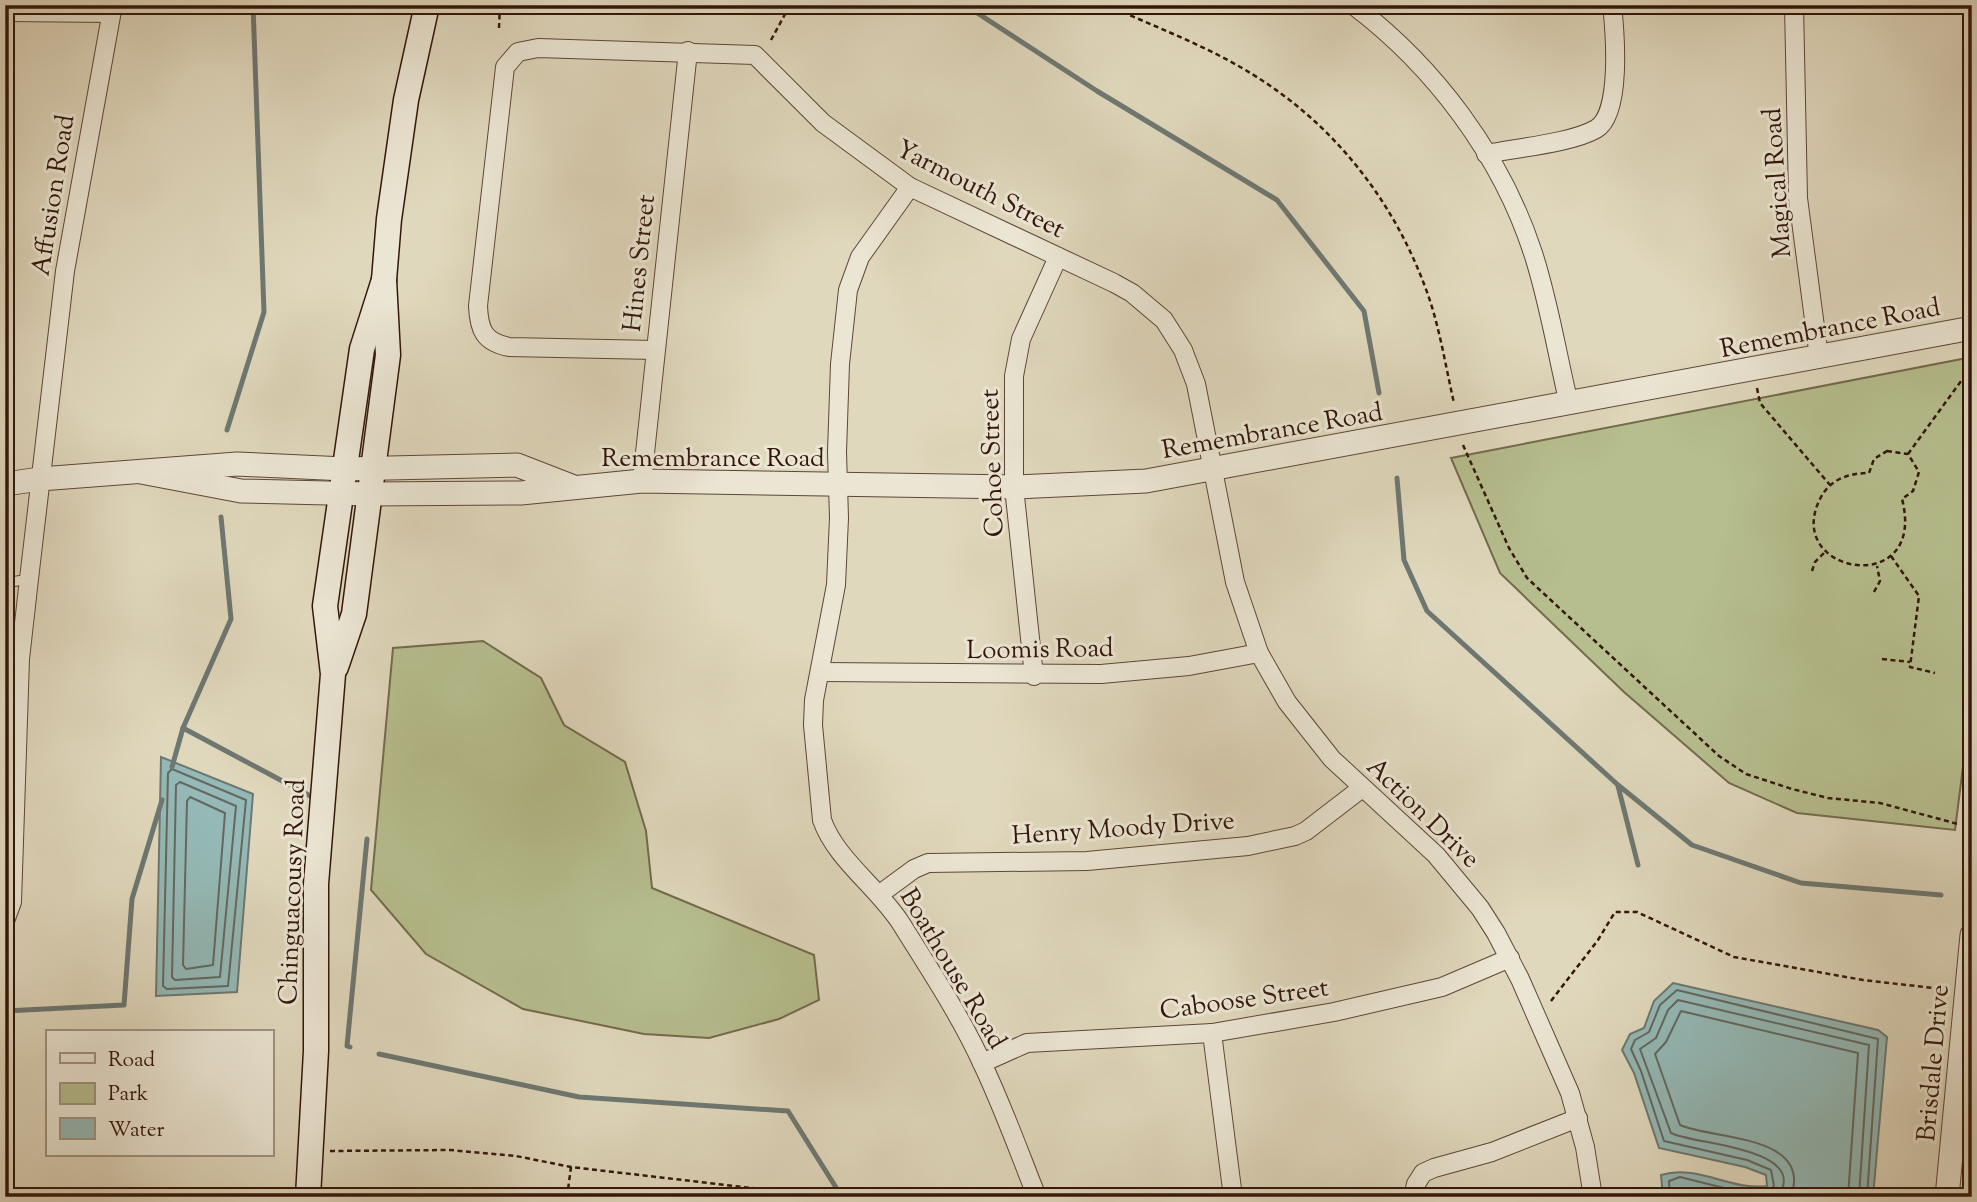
<svg xmlns="http://www.w3.org/2000/svg" width="1977" height="1202" viewBox="0 0 1977 1202" font-family="'Sorts Mill Goudy',serif">
  <style>
    .green { fill: #b6be8e; stroke: #746a4c; stroke-width: 2 }
    .water { fill: #94b9b6; stroke: #6d7872; stroke-width: 2 }
    .lines { fill: none; stroke-linecap: round; stroke-linejoin: round }
    .shore { stroke: #646860; stroke-width: 2 }
    .stream { stroke: #6d7872; stroke-width: 5 }
    .service-casing { stroke: #5e4638; stroke-width: 11 }
    .minor-casing { stroke: #5e4638; stroke-width: 20 }
    .tertiary-casing { stroke: #5e4638; stroke-width: 25 }
    .secondary-casing { stroke: #33160b; stroke-width: 27 }
    .path { stroke: #33160b; stroke-width: 2.5; stroke-dasharray: 5 3.5; stroke-linecap: butt }
    .service { stroke: #ebe6d4; stroke-width: 9 }
    .minor { stroke: #ebe6d4; stroke-width: 18 }
    .tertiary { stroke: #ebe6d4; stroke-width: 23 }
    .secondary { stroke: #ebe6d4; stroke-width: 24 }
    .labels { text-anchor: middle; stroke-width: 6; stroke-linejoin: round; paint-order: stroke }
    .street-label { font-size: 26px; fill: #33160b; stroke: #ebe6d4 }
  </style>
  <rect width="100%" height="100%" fill="#e0d8bd"/>
  <filter id="stains"><feTurbulence type="fractalNoise" baseFrequency=".00286" numOctaves="4"/><feColorMatrix values="0 0 0 0 .2 0 0 0 0 .09 0 0 0 0 .02 0 0 0 .5 -.17"/></filter>
  <radialGradient id="worn" r=".72"><stop offset=".6" stop-color="#630" stop-opacity="0"/><stop offset="1" stop-color="#630" stop-opacity=".3"/></radialGradient>
  <g class="green">
    <polygon points="1972,357 1972,695 1955,830 1797,813 1729,783 1624,692 1500,573 1451,458"/>
    <polygon points="483,641 541,678 564,725 625,762 646,831 652,888 814,955 819,1000 779,1019 709,1038 644,1034 523,1009 426,954 371,890 393,648"/>
  </g>
  <g class="water">
    <polygon points="161,757 253,794 237,992 156,996"/>
    <path d="M1673,983L1878,1030L1887,1037L1873,1197H1663L1661,1175C1698,1164 1731,1191 1767,1186L1766,1175L1745,1167L1659,1148L1634,1073L1622,1050L1630,1034L1644,1028L1654,1001Z"/>
    <polygon points="403,1189 511,1195 513,1197 389,1197"/>
  </g>
  <g class="lines">
    <g class="shore">
      <polygon points="172,769 246,800 228,986 167,989 163,986 168,773"/>
      <polygon points="180,782 236,806 220,977 175,980 172,977 176,785"/>
      <polygon points="190,797 225,813 213,965 186,969 183,965 187,801"/>
      <polyline points="1670,1197 1669,1181 1680,1177 1748,1194 1768,1193 1774,1186 1771,1170 1747,1160 1664,1141 1641,1071 1631,1049 1635,1040 1649,1032 1660,1005 1677,990 1878,1039 1867,1197"/>
      <path d="M1778,1197C1811,1147 1694,1145 1671,1133L1640,1049L1656,1038L1668,1010L1678,1000L1869,1045L1859,1197"/>
      <path d="M1791,1197C1813,1134 1714,1140 1680,1125L1655,1054L1666,1042L1681,1011L1858,1053L1848,1197"/>
    </g>
    <g class="stream">
      <polyline points="965,5 1097,91 1277,200 1364,311 1379,393"/>
      <polyline points="227,430 264,312 253,5"/>
      <polyline points="1397,478 1404,560 1427,611 1618,785 1692,845 1801,883 1941,895"/>
      <polyline points="183,728 316,799"/>
      <polyline points="172,767 183,728 231,619 221,517"/>
      <polyline points="1618,786 1638,865"/>
      <polyline points="5,1011 124,1005 132,899 162,800"/>
      <polyline points="350,1047 347,1046 367,839"/>
      <polyline points="379,1054 579,1097 788,1111 842,1197"/>
    </g>
    <defs>
      <polyline id="service" points="5,583 29,579"/>
      <g id="minor">
        <path d="M1353,5C1434,66 1501,155 1533,253C1549,302 1557,354 1569,404"/>
        <polyline points="1794,5 1798,198 1819,357"/>
        <polyline points="5,12 111,13"/>
        <path d="M1486,154C1515,148 1572,143 1596,129C1622,114 1615,32 1612,5"/>
        <path d="M910,187L860,257L848,290L840,364L837,452L839,518L836,585L814,700L813,725L822,820C836,860 879,888 902,925C930,970 960,1015 982,1063C1003,1107 1019,1152 1037,1197"/>
        <path d="M655,350L509,347C484,342 479,330 478,306L505,67L518,52L538,48L755,55L823,123L910,187L1114,283L1132,293L1164,320L1183,350L1196,384L1235,582L1259,653L1287,702L1332,759L1436,855L1480,908L1496,933L1520,979L1570,1093L1585,1147L1593,1197"/>
        <polyline points="642,481 688,51"/>
        <polyline points="820,672 1101,674 1189,666 1259,653"/>
        <polyline points="1034,676 1014,487 1014,376 1021,339 1058,257"/>
        <polyline points="880,894 914,869 928,863 1087,861 1248,846 1295,836 1306,831 1362,788"/>
        <polyline points="5,921 12,902 20,659 29,579 65,271 113,5"/>
        <polyline points="1212,1033 1233,1197"/>
        <polyline points="982,1063 1027,1043 1212,1033 1334,1012 1442,987 1510,958"/>
        <polyline points="1413,1197 1416,1184 1423,1173 1434,1168 1492,1152 1578,1118"/>
      </g>
      <g id="tertiary">
        <polyline points="141,472 241,491 370,494 521,493 642,481 1014,487 1146,481 1972,328"/>
        <polyline points="5,484 40,479 237,464 345,469 517,465 571,486"/>
        <polyline points="1947,1197 1972,935"/>
      </g>
      <g id="secondary">
        <polyline points="336,667 354,614 388,355 384,280 389,219 406,100 427,5"/>
        <polyline points="308,1197 316,1051 316,884 333,674 325,606 362,349 384,280"/>
      </g>
    </defs>
    <use href="#service" class="service-casing"/>
    <use href="#minor" class="minor-casing"/>
    <use href="#tertiary" class="tertiary-casing"/>
    <use href="#secondary" class="secondary-casing"/>
    <g class="path">
      <path d="M1107,5C1155,27 1207,46 1252,74C1332,123 1391,197 1424,284C1439,322 1445,364 1454,403"/>
      <polyline points="499,28 500,5"/>
      <polyline points="771,40 790,5"/>
      <polyline points="1757,388 1760,403 1830,485"/>
      <polyline points="1463,445 1509,548 1527,578 1719,756 1746,774 1792,789 1828,798 1880,803 1958,824"/>
      <path d="M1887,451L1908,454L1919,472L1913,491L1902,499C1928,599 1782,575 1820,499C1829,480 1848,473 1869,473L1874,459Z"/>
      <polyline points="1908,454 1972,366"/>
      <polyline points="1891,556 1919,596 1910,667 1935,673"/>
      <polyline points="1812,571 1815,562 1826,551"/>
      <polyline points="1874,592 1880,581 1877,566"/>
      <polyline points="1882,659 1910,662"/>
      <polyline points="1551,1001 1598,940 1615,912 1637,912 1734,957 1863,980 1942,989"/>
      <polyline points="330,1151 450,1150 516,1156 571,1167 760,1189 784,1197"/>
      <polyline points="567,1197 571,1167"/>
    </g>
    <use href="#service" class="service"/>
    <use href="#minor" class="minor"/>
    <use href="#tertiary" class="tertiary"/>
    <use href="#secondary" class="secondary"/>
  </g>
  <g class="labels">
    <g class="street-label">
      <text transform="translate(1776 183) rotate(-94)" y="9">Magical Road</text>
      <text transform="translate(981 188) rotate(27)" y="9">Yarmouth Street</text>
      <text transform="translate(52 195) rotate(-81)" y="9">Affusion Road</text>
      <text transform="translate(638 263) rotate(-84)" y="9">Hines Street</text>
      <text transform="translate(1830 327) rotate(-11)" y="9">Remembrance Road</text>
      <text transform="translate(1272 430) rotate(-10)" y="9">Remembrance Road</text>
      <text x="713" y="466">Remembrance Road</text>
      <text transform="translate(991 463) rotate(-92)" y="9">Cohoe Street</text>
      <text transform="translate(1040 648) rotate(-1)" y="9">Loomis Road</text>
      <text transform="translate(1424 812) rotate(44)" y="9">Action Drive</text>
      <text transform="translate(1123 827) rotate(-4)" y="9">Henry Moody Drive</text>
      <text transform="translate(291 892) rotate(-88)" y="9">Chinguacousy Road</text>
      <text transform="translate(954 968) rotate(59)" y="9">Boathouse Road</text>
      <text transform="translate(1244 998) rotate(-8)" y="9">Caboose Street</text>
      <text transform="translate(1932 1063) rotate(-85)" y="9">Brisdale Drive</text>
    </g>
  </g>
  <rect width="1977" height="1202" fill="none" stroke="#e0d8bd" stroke-width="28"/>
  <rect x="7" y="7" width="1963" height="1188" fill="none" stroke="#33160b" stroke-width="3.5"/>
  <rect x="14" y="14" width="1949" height="1174" fill="none" stroke="#33160b" stroke-width="2"/>
  <rect x="46" y="1030" width="228" height="126" fill="#ebe6d4" stroke="#a19384" stroke-width="2"/>
  <rect x="60" y="1053" width="35" height="10" fill="#ebe6d4" stroke="#a19384" stroke-width="2"/>
  <text x="108" y="1066" font-size="21" fill="#33160b">Road</text>
  <rect x="60" y="1083" width="35" height="21" fill="#b6be8e" stroke="#a19384" stroke-width="2"/>
  <text x="108" y="1100" font-size="21" fill="#33160b">Park</text>
  <rect x="60" y="1118" width="35" height="21" fill="#94b9b6" stroke="#a19384" stroke-width="2"/>
  <text x="108" y="1136" font-size="21" fill="#33160b">Water</text>
  <rect width="100%" height="100%" filter="url(#stains)"/>
  <rect width="100%" height="100%" fill="url(#worn)"/>
</svg>
